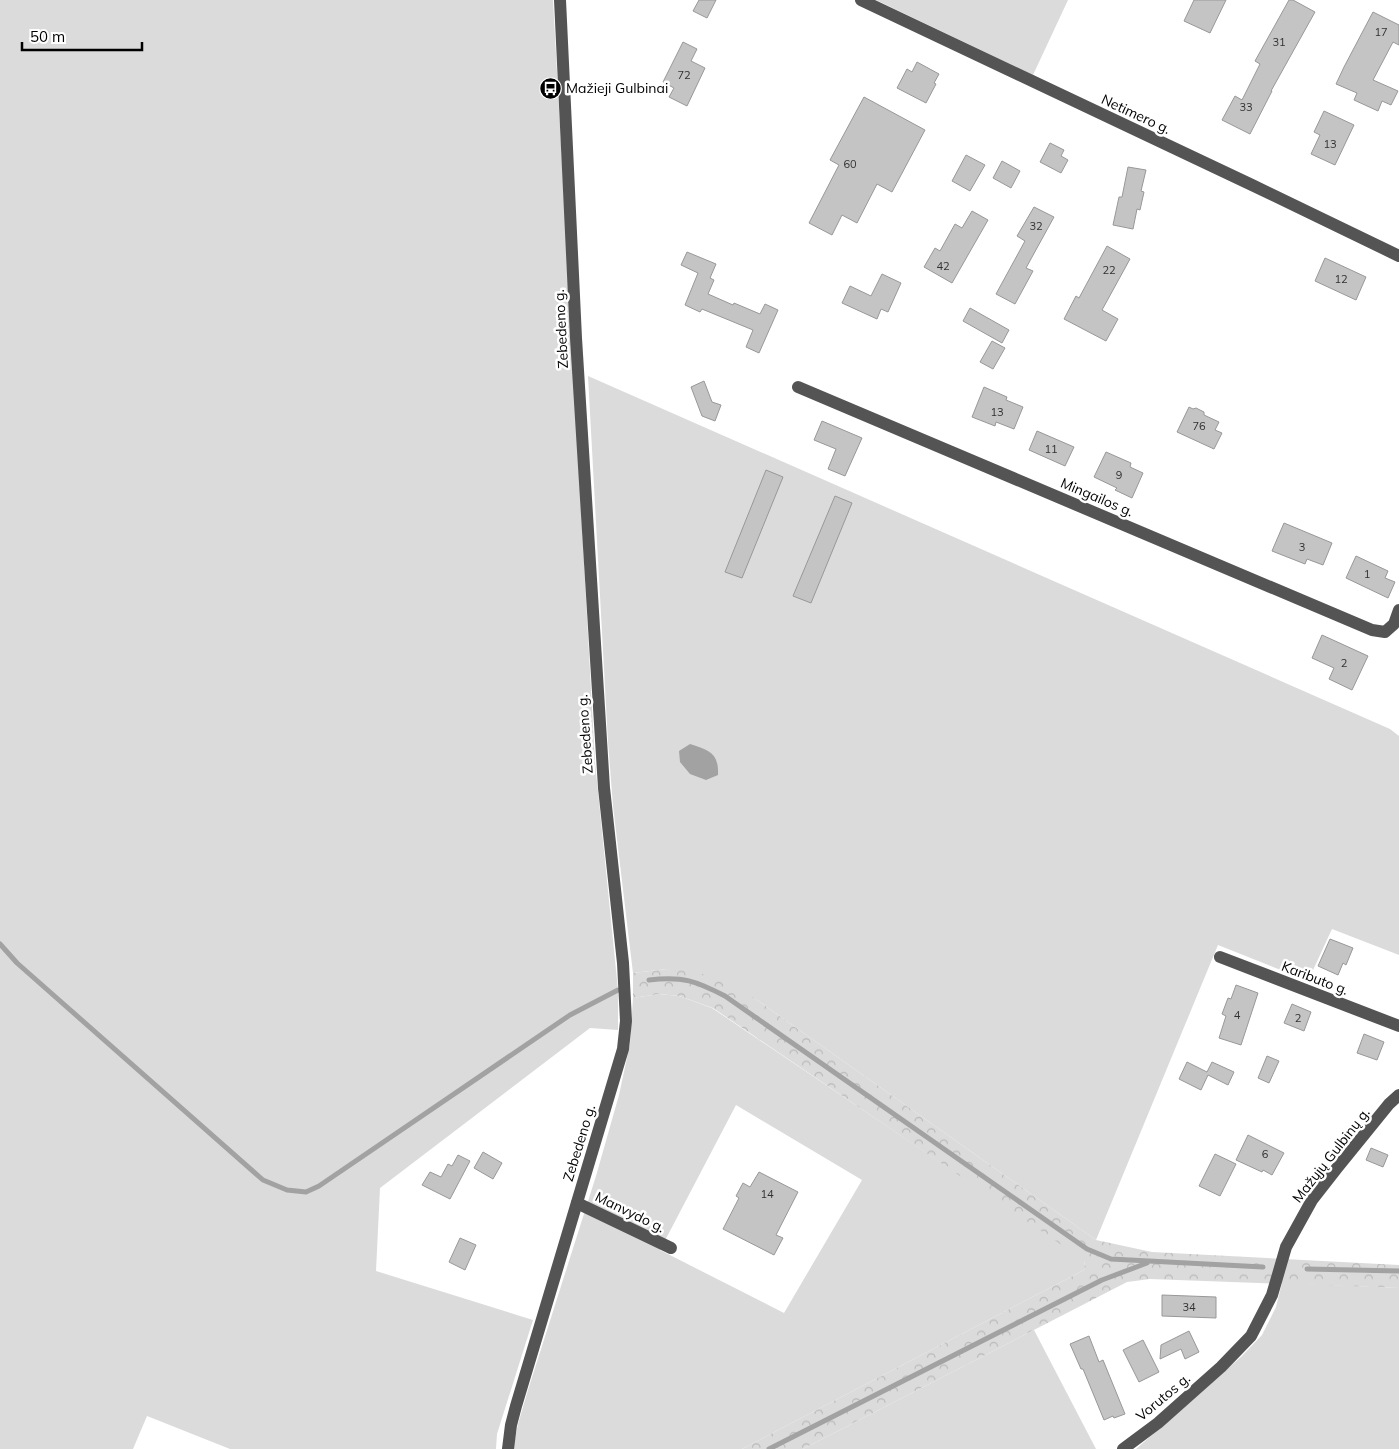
<svg xmlns="http://www.w3.org/2000/svg" width="1399" height="1449" viewBox="0 0 1399 1449" font-family="Mulish,sans-serif">
  <style>
    .green { fill: #dbdbdb; fill-rule: evenodd }
    .forest { fill: url(#forest-crowns) }
    .water { fill: #a2a2a2 }
    .lines { fill: none; stroke-linecap: round; stroke-linejoin: round }
    .stream { stroke: #a2a2a2; stroke-width: 5 }
    .building { fill: #c4c4c4; stroke: #989898 }
    .minor { stroke: #545454; stroke-width: 12 }
    .labels { text-anchor: middle; stroke-width: 5; stroke-linejoin: round; paint-order: stroke }
    .number-label { font-size: 11px; fill: #313131 }
    .poi-label { font-size: 14px; fill: #000; stroke: #fff; text-anchor: start }
    .street-label { font-size: 14px; fill: #000; stroke: #fff }
  </style>
  <defs>
    <pattern id="forest-crowns" width="20" height="18" patternUnits="userSpaceOnUse" patternTransform="scale(1.25)"><rect width="20" height="18" fill="#dbdbdb"/><path d="M2 6a3 3 0 1 1 6 0M12 15a3 3 0 1 1 6 0" fill="none" stroke="#bababa"/></pattern>
  </defs>
  <rect width="100%" height="100%" fill="#fff"/>
  <g class="green">
    <polygon points="0,0 553,0 595,762 618,990 618,1030 590,1028 380,1188 376,1271 533,1320 497,1434 496,1449 230,1449 147,1416 133,1449 0,1449"/>
    <polygon points="876,0 1068,0 1033,75"/>
    <polygon points="588,376 1390,729 1399,736 1399,955 1332,929 1308,981 1218,945 1096,1240 757,1000 667,969 633,973 613,806 608,742"/>
    <path d="M659,994L679,996L712,1008L1085,1260L1084,1270L742,1449H513L518,1424L528,1390L596,1176L619,1095L630,1044L633,998ZM736,1105L862,1180L784,1313L660,1250Z"/>
    <polygon points="1282,1283 1399,1288 1399,1449 1136,1449 1242,1356 1262,1335 1276,1307"/>
    <polygon points="1034,1330 1096,1449 803,1449"/>
  </g>
  <polygon class="forest" points="667,969 697,972 727,982 757,1000 1096,1240 1152,1252 1399,1265 1399,1288 1150,1279 1127,1282 803,1449 742,1449 1084,1270 1085,1261 713,1008 679,996 659,994 633,998 633,973"/>
  <path class="water" d="M690,744C709,750 719,753 718,775L706,780L690,774L680,762L679,751Z"/>
  <g class="lines">
    <g class="stream">
      <polyline points="0,944 17,963 263,1180 287,1190 306,1192 319,1186 570,1015 618,990"/>
      <path d="M649,980C683,976 696,981 725,996L1087,1249L1111,1259L1263,1267"/>
      <polyline points="1307,1269 1399,1271"/>
      <polyline points="769,1449 1102,1280 1147,1263"/>
    </g>
  </g>
  <g class="building">
    <polygon points="699,0 716,0 707,18 693,11"/>
    <polygon points="1194,0 1226,0 1210,33 1184,21"/>
    <polygon points="1289,0 1293,0 1315,12 1271,91 1272,91 1250,134 1222,120 1235,96 1242,100 1260,64 1255,61"/>
    <polygon points="1373,12 1399,25 1399,45 1393,42 1373,80 1398,91 1391,105 1382,101 1378,111 1354,100 1357,93 1336,84 1344,67"/>
    <polygon points="683,42 697,49 691,61 705,68 687,106 669,97 674,88 663,82"/>
    <polygon points="917,62 939,74 934,83 936,84 926,103 897,88 907,69 912,72"/>
    <polygon points="864,97 925,130 892,192 877,184 857,223 842,215 832,235 809,223 839,165 830,160"/>
    <polygon points="1324,111 1354,125 1335,165 1311,154 1320,135 1314,132"/>
    <polygon points="1050,143 1064,150 1061,156 1068,160 1061,173 1040,162"/>
    <polygon points="966,155 985,165 970,191 952,181"/>
    <polygon points="1002,161 1020,171 1011,188 993,178"/>
    <polygon points="1128,167 1146,170 1141,191 1144,192 1140,210 1137,209 1133,229 1113,225 1119,197 1122,197"/>
    <polygon points="1034,207 1054,217 1026,268 1033,271 1015,304 996,294 1025,241 1017,236"/>
    <polygon points="972,211 988,220 952,283 924,267 935,248 940,251 955,224 962,228"/>
    <polygon points="1107,246 1130,259 1102,310 1118,319 1106,341 1064,319 1076,296 1079,298"/>
    <polygon points="687,252 716,264 710,278 714,280 708,294 733,305 734,303 760,314 765,304 778,310 759,353 746,347 753,330 702,309 700,312 685,305 698,273 681,265"/>
    <polygon points="1325,258 1366,277 1356,300 1315,281"/>
    <polygon points="882,274 901,283 888,312 881,309 877,319 842,303 850,286 871,296"/>
    <polygon points="970,308 1009,330 1002,343 963,321"/>
    <polygon points="992,341 1005,348 993,369 980,362"/>
    <polygon points="704,381 712,402 721,405 715,421 702,416 691,387"/>
    <polygon points="984,387 1007,397 1006,400 1023,407 1014,429 996,422 995,426 972,417"/>
    <polygon points="1189,407 1193,409 1196,408 1204,412 1204,415 1219,422 1215,430 1222,433 1214,449 1177,432"/>
    <polygon points="822,421 862,438 845,476 828,469 836,449 814,440"/>
    <polygon points="1037,431 1074,447 1065,466 1029,450"/>
    <polygon points="1106,452 1131,463 1130,467 1143,473 1132,498 1115,490 1117,488 1094,477"/>
    <polygon points="766,470 783,477 742,578 725,572"/>
    <polygon points="835,496 852,503 811,603 793,596"/>
    <polygon points="1284,523 1332,543 1323,565 1307,559 1305,564 1272,551"/>
    <polygon points="1356,556 1388,571 1385,578 1395,582 1388,598 1346,578"/>
    <polygon points="1322,635 1368,656 1352,690 1329,679 1334,668 1312,658"/>
    <polygon points="1330,939 1353,948 1346,965 1343,963 1338,975 1318,966"/>
    <polygon points="1236,985 1258,993 1241,1045 1219,1038 1226,1016 1222,1014 1228,998 1231,999"/>
    <polygon points="1292,1004 1311,1012 1304,1031 1284,1023"/>
    <polygon points="1364,1034 1384,1042 1377,1060 1357,1053"/>
    <polygon points="1267,1056 1279,1061 1269,1083 1258,1078"/>
    <polygon points="1187,1062 1207,1072 1212,1062 1234,1072 1228,1085 1208,1075 1201,1090 1179,1079"/>
    <polygon points="1248,1135 1284,1153 1272,1175 1263,1170 1262,1172 1236,1160"/>
    <polygon points="1371,1148 1388,1155 1383,1167 1366,1160"/>
    <polygon points="483,1152 502,1163 493,1179 474,1168"/>
    <polygon points="1215,1154 1236,1164 1220,1196 1199,1186"/>
    <polygon points="458,1155 470,1161 450,1199 422,1185 430,1172 441,1177 448,1164 452,1166"/>
    <polygon points="759,1172 798,1192 776,1235 783,1238 774,1255 723,1229 739,1198 736,1196 743,1183 750,1187"/>
    <polygon points="460,1238 476,1245 465,1270 449,1262"/>
    <polygon points="1162,1295 1216,1297 1216,1318 1162,1316"/>
    <polygon points="1189,1331 1199,1352 1185,1359 1181,1349 1160,1359 1161,1345"/>
    <polygon points="1089,1336 1099,1362 1103,1360 1125,1414 1114,1418 1113,1416 1104,1420 1083,1369 1081,1369 1070,1344"/>
    <polygon points="1143,1340 1159,1372 1139,1382 1123,1350"/>
  </g>
  <g class="lines">
    <g class="minor">
      <polyline points="861,0 1252,185 1399,256"/>
      <polyline points="798,387 1372,630 1385,632 1394,624 1399,610"/>
      <polyline points="1220,957 1399,1026"/>
      <polyline points="577,1203 671,1248"/>
      <polyline points="508,1449 511,1425 516,1406 623,1049 626,1021 623,963 604,788 576,338 560,0"/>
      <polyline points="1123,1449 1158,1423 1221,1367 1251,1336 1272,1295 1286,1247 1312,1200 1337,1168 1389,1104 1399,1095"/>
    </g>
  </g>
  <defs>
    <symbol id="bus-disc" viewBox="-11 -11 22 22"><circle r="9.5" fill="#000" stroke="#fff"/><path d="M-5-6H5V4H4V6H2V4H-2V6H-4V4H-5ZM-3.5-4V0h7V-4ZM-3.5 1.2v1.5H-2V1.2ZM2 1.2v1.5H3.5V1.2Z" fill="#fff"/></symbol>
  </defs>
  <g fill-rule="evenodd">
    <use href="#bus-disc" x="538" y="76" width="25" height="25"/>
  </g>
  <g class="labels">
    <g class="number-label">
      <text x="1381" y="36">17</text>
      <text x="1279" y="46">31</text>
      <text x="684" y="79">72</text>
      <text x="1246" y="111">33</text>
      <text x="1330" y="148">13</text>
      <text x="850" y="168">60</text>
      <text x="1036" y="230">32</text>
      <text x="943" y="270">42</text>
      <text x="1109" y="274">22</text>
      <text x="1341" y="283">12</text>
      <text x="997" y="416">13</text>
      <text x="1199" y="430">76</text>
      <text x="1051" y="453">11</text>
      <text x="1119" y="479">9</text>
      <text x="1302" y="551">3</text>
      <text x="1367" y="578">1</text>
      <text x="1344" y="667">2</text>
      <text x="1237" y="1019">4</text>
      <text x="1298" y="1022">2</text>
      <text x="1265" y="1158">6</text>
      <text x="767" y="1198">14</text>
      <text x="1189" y="1311">34</text>
    </g>
    <g class="poi-label">
      <text x="566" y="93">Mažieji Gulbinai</text>
    </g>
    <g class="street-label">
      <text transform="translate(1136 114) rotate(25)" y="5">Netimero g.</text>
      <text transform="translate(561 329) rotate(-93)" y="5">Zebedeno g.</text>
      <text transform="translate(1097 497) rotate(23)" y="5">Mingailos g.</text>
      <text transform="translate(585 734) rotate(-94)" y="5">Zebedeno g.</text>
      <text transform="translate(1315 978) rotate(21)" y="5">Kaributo g.</text>
      <text transform="translate(579 1143) rotate(-73)" y="5">Zebedeno g.</text>
      <text transform="translate(1331 1155) rotate(-52)" y="5">Mažųjų Gulbinų g.</text>
      <text transform="translate(630 1212) rotate(26)" y="5">Manvydo g.</text>
      <text transform="translate(1163 1397) rotate(-40)" y="5">Vorutos g.</text>
    </g>
  </g>
  <path d="M22 42v8h120v-8" fill="none" stroke="#000000" stroke-width="2.5"/>
  <text x="30" y="42" font-size="15" fill="#000000" stroke="#ffffff" stroke-width="4" paint-order="stroke">50 m</text>
</svg>
